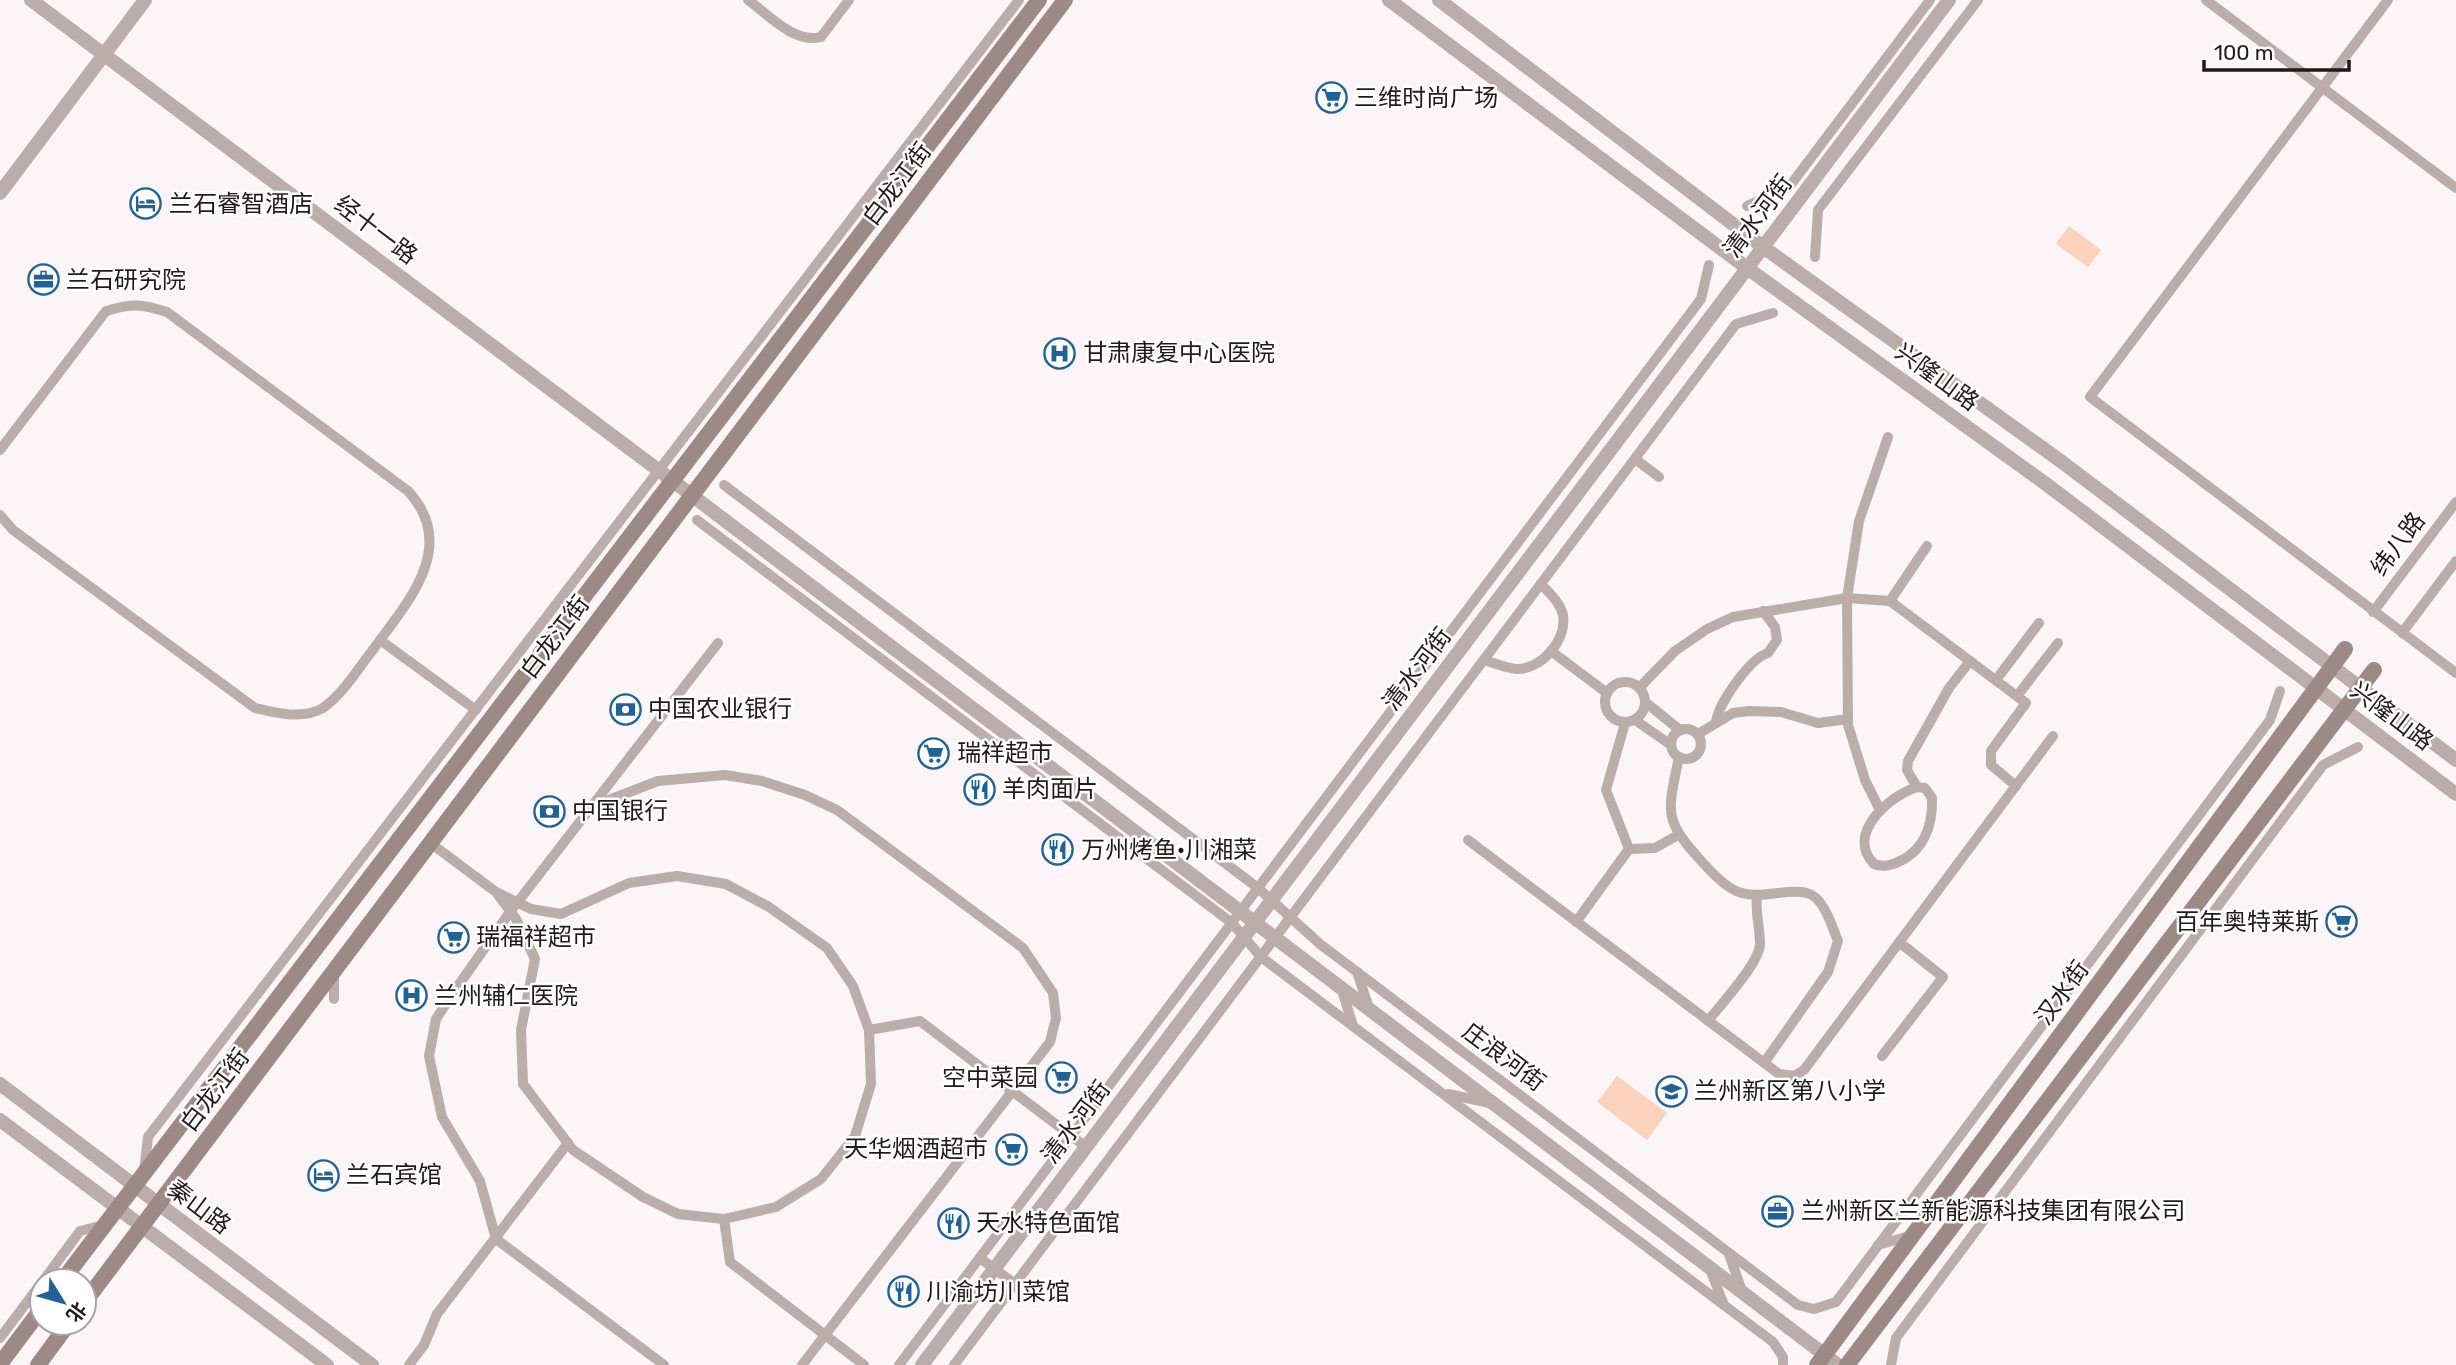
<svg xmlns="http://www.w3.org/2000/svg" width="2456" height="1365" viewBox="0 0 2456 1365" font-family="Rubik,'Noto Sans SC',sans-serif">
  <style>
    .green { fill: #fbd2bc }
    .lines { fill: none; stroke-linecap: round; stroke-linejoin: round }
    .minor { stroke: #bbadab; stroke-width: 10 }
    .tertiary { stroke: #bbadab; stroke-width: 14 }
    .secondary { stroke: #9d8986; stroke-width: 16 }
    .labels { text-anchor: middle; stroke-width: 5; stroke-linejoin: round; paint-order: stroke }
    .poi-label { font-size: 24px; fill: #23181b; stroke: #fff; text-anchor: start }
    .street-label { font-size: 24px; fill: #23181b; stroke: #fff }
  </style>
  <rect width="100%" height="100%" fill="#fcf5f7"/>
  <g class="green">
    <polygon points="2069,226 2101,250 2088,267 2056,244"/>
    <polygon points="1617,1076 1667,1113 1647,1140 1597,1102"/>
  </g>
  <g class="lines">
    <g class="minor">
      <path d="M748,0C769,15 794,44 821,37L849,0"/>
      <polyline points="2206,0 2456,188"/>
      <polyline points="2388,0 2090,397 2456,673"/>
      <polyline points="1747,206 1789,187 1930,0"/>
      <polyline points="1815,257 1818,210 1978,0"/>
      <path d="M0,450L106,311C132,303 142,304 167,312L408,491C460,547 406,604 372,651C357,670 343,694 323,708C302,720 276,713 255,708L13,530L0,515"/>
      <polyline points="1635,459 1659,477"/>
      <polyline points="724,485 1258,888 1320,944 1798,1305 1814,1309 1836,1302 2270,720 2280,691"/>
      <polyline points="697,520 1232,923 1261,957 1773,1342 1783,1357 1783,1365"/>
      <polyline points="1890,601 1927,546"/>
      <polyline points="2373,612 2456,502"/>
      <polyline points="2402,633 2456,561"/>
      <polyline points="380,640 476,710"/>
      <polyline points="1551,651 1607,693"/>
      <path d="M1484,660C1494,663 1506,668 1517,669C1542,669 1567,640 1563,615C1560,602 1550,594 1541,584"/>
      <polyline points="1996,680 2039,623"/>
      <circle cx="1625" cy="702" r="20"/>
      <polyline points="1639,688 1675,651 1707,629 1733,617 1847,598 1890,601 2026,703 1991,751 1991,765 2016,786"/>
      <polyline points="2017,696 2058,643"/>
      <polyline points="1645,702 1680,730"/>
      <polyline points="1635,720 1671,745"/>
      <path d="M1716,722C1718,704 1750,658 1768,653L1777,640L1775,627L1763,611"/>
      <polyline points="1625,723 1606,790 1629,849"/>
      <circle cx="1686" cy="744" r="15"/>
      <polyline points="1698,734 1733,713 1749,711 1781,712 1818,723 1848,719"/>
      <path d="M1679,757C1667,815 1663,819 1704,864C1713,874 1728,890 1742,893C1763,899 1786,888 1807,893C1824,897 1832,927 1838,941L1828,972L1764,1063"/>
      <path d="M1917,787L1925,788L1932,798C1933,827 1923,852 1896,863C1887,866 1882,867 1874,864C1845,834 1889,796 1917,787Z"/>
      <polyline points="1917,787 1907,770 1908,761 1949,688 1970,661"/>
      <polyline points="593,806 658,781 725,775 762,781 805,795 837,810 1023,948 1053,993 1056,1018 1050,1042 802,1365"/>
      <polyline points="1879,808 1865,780 1848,725 1847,598 1859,521 1888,437"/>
      <polyline points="1468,840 1779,1074 1794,1076 1804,1070 2053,736"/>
      <polyline points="429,842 496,892 531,909 561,914 629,883 677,876 726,884 769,907 827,948 853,986 869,1030 871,1084 855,1136 821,1179 776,1207 724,1219 678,1214 643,1197 573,1150 523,1084 521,1030 535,959 516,919 496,892"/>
      <polyline points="1629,849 1655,848 1678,835"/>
      <polyline points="1576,922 1629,849"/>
      <polyline points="1357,972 1370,1011"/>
      <polyline points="1342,990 1353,1026"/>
      <polyline points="334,999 334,971"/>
      <path d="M1708,1021C1721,1004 1759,964 1760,944C1760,927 1755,914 1757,895"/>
      <polyline points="869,1030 920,1021 1086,1147"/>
      <polyline points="1882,1056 1943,977 1899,942"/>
      <polyline points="1448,1094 1490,1103"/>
      <polyline points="144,1172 148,1137 1019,0"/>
      <polyline points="724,1219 730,1262 864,1365"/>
      <polyline points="1878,1245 1913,1235"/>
      <polyline points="1729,1254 1743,1294"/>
      <polyline points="980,1258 1015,1284"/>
      <polyline points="1710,1269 1724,1305"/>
      <polyline points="43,1281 80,1231 104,1225"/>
      <polyline points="0,1338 42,1282"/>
      <polyline points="409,1365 424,1345 437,1314 568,1143"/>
      <polyline points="664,1365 496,1239 480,1181 442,1117 429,1056 436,1019 453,993 510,912 718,643"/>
      <polyline points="899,1365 1701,299 1709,265"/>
      <polyline points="954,1365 1736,324 1773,313"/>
      <polyline points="1891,1365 1896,1338 2323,765 2358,747"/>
    </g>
    <g class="tertiary">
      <polyline points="31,0 673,481 1838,1365"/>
      <polyline points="1389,0 1747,268 2046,484 2456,794"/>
      <polyline points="1439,0 1763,247 2062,462 2456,760"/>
      <polyline points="0,193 145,0"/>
      <polyline points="0,1084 372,1365"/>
      <polyline points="0,1120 327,1365"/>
      <polyline points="922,1365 1949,0"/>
    </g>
    <g class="secondary">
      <polyline points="62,1281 1039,0"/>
      <polyline points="84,1303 1065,0"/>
      <polyline points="0,1364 42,1308"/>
      <polyline points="38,1365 69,1323"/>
      <polyline points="1817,1365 2345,649"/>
      <polyline points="1847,1365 2374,670"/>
    </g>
  </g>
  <defs>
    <symbol id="supermarket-ring" viewBox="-11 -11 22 22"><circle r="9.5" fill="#fff" stroke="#206297" stroke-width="1.5"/><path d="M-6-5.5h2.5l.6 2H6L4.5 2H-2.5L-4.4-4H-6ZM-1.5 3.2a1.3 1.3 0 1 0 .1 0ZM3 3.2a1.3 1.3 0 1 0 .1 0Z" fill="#206297"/></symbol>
    <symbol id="hotel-ring" viewBox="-11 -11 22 22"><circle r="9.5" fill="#fff" stroke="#206297" stroke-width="1.5"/><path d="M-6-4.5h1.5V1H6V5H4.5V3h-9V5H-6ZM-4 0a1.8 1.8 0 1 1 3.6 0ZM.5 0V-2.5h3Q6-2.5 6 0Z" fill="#206297"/></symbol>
    <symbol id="office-ring" viewBox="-11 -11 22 22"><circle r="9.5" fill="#fff" stroke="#206297" stroke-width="1.5"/><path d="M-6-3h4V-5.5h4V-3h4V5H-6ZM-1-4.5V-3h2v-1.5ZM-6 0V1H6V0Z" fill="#206297"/></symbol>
    <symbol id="hospital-ring" viewBox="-11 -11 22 22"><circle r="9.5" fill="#fff" stroke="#206297" stroke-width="1.5"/><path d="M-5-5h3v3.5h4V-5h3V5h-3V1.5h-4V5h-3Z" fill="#206297"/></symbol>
    <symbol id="bank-ring" viewBox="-11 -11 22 22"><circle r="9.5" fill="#fff" stroke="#206297" stroke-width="1.5"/><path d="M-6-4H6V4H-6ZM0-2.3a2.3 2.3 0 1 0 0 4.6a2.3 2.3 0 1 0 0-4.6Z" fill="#206297"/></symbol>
    <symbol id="restaurant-ring" viewBox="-11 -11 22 22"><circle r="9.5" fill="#fff" stroke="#206297" stroke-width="1.5"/><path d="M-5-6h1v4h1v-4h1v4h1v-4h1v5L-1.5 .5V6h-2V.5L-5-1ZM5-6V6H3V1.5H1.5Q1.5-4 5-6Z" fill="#206297"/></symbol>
    <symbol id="school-ring" viewBox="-11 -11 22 22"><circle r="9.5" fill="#fff" stroke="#206297" stroke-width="1.5"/><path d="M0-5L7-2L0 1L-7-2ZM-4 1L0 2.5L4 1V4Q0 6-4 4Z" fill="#206297"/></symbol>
  </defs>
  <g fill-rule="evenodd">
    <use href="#supermarket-ring" x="1314" y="80" width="35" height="35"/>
    <use href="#hotel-ring" x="128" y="186" width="35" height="35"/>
    <use href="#office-ring" x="26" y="262" width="35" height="35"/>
    <use href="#hospital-ring" x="1042" y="336" width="35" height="35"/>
    <use href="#bank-ring" x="608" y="692" width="35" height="35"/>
    <use href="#supermarket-ring" x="916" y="736" width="35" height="35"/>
    <use href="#restaurant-ring" x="962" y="772" width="35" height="35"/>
    <use href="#bank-ring" x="532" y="794" width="35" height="35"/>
    <use href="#restaurant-ring" x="1040" y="832" width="35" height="35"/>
    <use href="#supermarket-ring" x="2324" y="904" width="35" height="35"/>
    <use href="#supermarket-ring" x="436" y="920" width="35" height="35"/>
    <use href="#hospital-ring" x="394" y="978" width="35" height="35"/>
    <use href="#supermarket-ring" x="1044" y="1060" width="35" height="35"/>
    <use href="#school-ring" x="1654" y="1074" width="35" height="35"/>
    <use href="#supermarket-ring" x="994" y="1132" width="35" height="35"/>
    <use href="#hotel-ring" x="306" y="1158" width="35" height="35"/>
    <use href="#office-ring" x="1760" y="1194" width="35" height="35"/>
    <use href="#restaurant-ring" x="936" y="1206" width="35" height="35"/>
    <use href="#restaurant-ring" x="886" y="1274" width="35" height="35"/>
  </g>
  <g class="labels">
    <g class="poi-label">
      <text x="1354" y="106">三维时尚广场</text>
      <text x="169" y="212">兰石睿智酒店</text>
      <text x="66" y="288">兰石研究院</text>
      <text x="1083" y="361">甘肃康复中心医院</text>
      <text x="648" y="717">中国农业银行</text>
      <text x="957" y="761">瑞祥超市</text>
      <text x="1002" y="797">羊肉面片</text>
      <text x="572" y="819">中国银行</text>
      <text x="1081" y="858">万州烤鱼·川湘菜</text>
      <text x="2319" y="930" text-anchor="end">百年奥特莱斯</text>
      <text x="476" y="945">瑞福祥超市</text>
      <text x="434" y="1004">兰州辅仁医院</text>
      <text x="1038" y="1086" text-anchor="end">空中菜园</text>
      <text x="1694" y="1099">兰州新区第八小学</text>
      <text x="988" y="1157" text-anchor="end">天华烟酒超市</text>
      <text x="346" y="1183">兰石宾馆</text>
      <text x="1801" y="1219">兰州新区兰新能源科技集团有限公司</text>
      <text x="976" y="1231">天水特色面馆</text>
      <text x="926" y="1300">川渝坊川菜馆</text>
    </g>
    <g class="street-label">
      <text transform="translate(897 184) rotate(-53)" y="8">白龙江街</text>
      <text transform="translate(1758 216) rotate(-53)" y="8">清水河街</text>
      <text transform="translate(376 230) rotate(37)" y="8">经十一路</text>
      <text transform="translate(1937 377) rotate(36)" y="8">兴隆山路</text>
      <text transform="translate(2398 544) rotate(-53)" y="8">纬八路</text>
      <text transform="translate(555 637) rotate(-53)" y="8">白龙江街</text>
      <text transform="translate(1417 669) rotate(-53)" y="8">清水河街</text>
      <text transform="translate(2392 716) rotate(37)" y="8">兴隆山路</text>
      <text transform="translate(2062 993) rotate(-54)" y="8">汉水街</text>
      <text transform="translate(1504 1057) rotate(37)" y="8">庄浪河街</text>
      <text transform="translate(215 1090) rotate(-53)" y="8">白龙江街</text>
      <text transform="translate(1076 1122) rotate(-53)" y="8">清水河街</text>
      <text transform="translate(199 1207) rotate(37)" y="8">秦山路</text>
    </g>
  </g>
  <g transform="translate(63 1302) rotate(127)"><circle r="33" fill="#ffffff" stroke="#a7a3a4" stroke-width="2"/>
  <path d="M0-5L12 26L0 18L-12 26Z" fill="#206297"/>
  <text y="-10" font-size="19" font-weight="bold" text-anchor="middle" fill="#23181b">北</text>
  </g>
  <path d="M2204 60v10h145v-10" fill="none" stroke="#23181b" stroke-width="3.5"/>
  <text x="2214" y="60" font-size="21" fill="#23181b" stroke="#ffffff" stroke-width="5" paint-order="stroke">100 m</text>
</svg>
